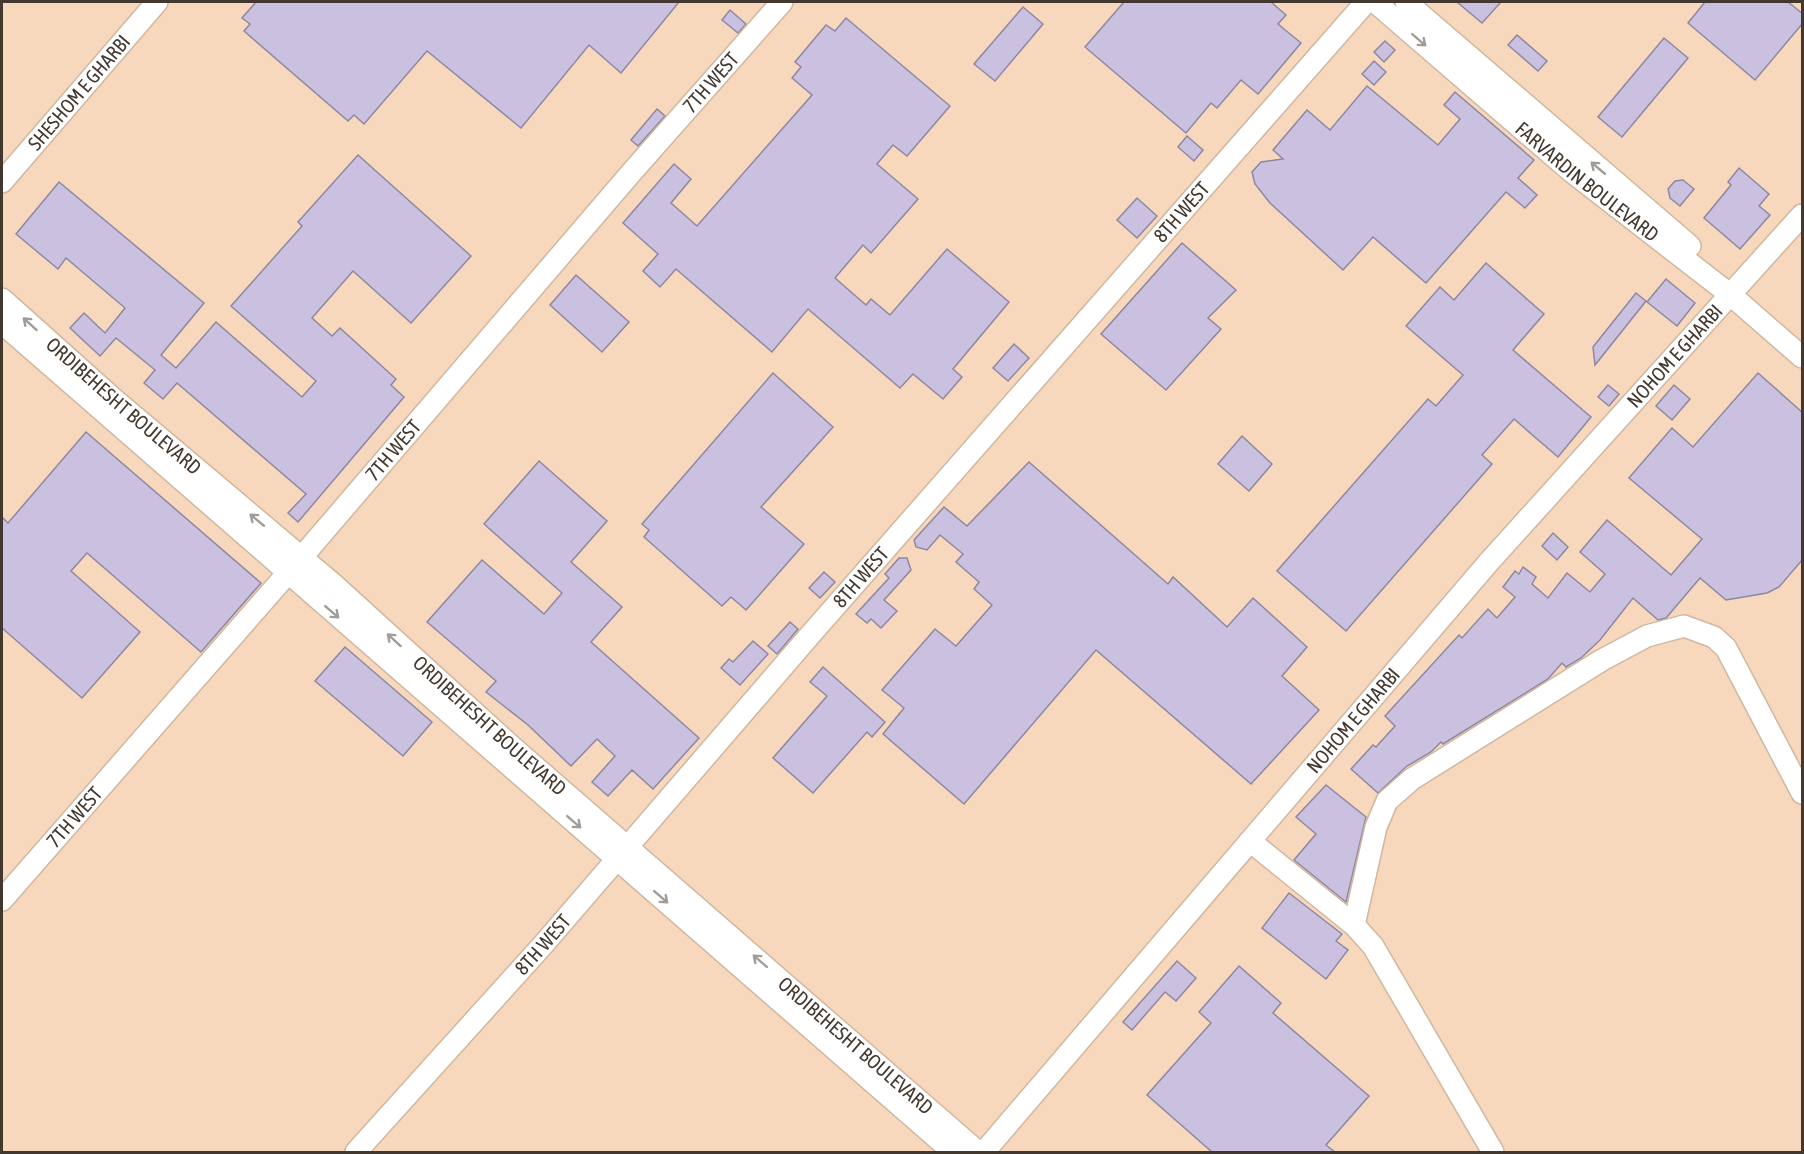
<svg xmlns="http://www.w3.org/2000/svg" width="1804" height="1154" viewBox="0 0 1804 1154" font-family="'Asap Condensed',sans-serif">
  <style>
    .built { fill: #f8d8bc }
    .building { fill: #c9c1df; stroke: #8e87a2; stroke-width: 1.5 }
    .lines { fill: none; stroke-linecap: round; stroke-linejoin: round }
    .minor-casing { stroke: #d0b7a1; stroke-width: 24 }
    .minor { stroke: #fff; stroke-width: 21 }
    .oneway { stroke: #a09c97 }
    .labels { text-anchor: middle; stroke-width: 4.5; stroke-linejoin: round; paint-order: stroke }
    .street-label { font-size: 20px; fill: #42382f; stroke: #ffe6cf }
  </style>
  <rect width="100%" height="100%" fill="#ffe6cf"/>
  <rect class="built" x="2" y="2" width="1800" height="1150"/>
  <g class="building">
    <polygon points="256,2 679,2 621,73 589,45 521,128 427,51 364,124 354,115 348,121 244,31 250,24 242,18"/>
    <polygon points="1124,2 1271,2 1286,15 1278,24 1301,43 1258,94 1241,80 1217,108 1211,103 1186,133 1085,47"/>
    <polygon points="1457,2 1501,2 1482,23"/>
    <polygon points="1705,2 1788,2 1803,14 1803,23 1755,80 1688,23"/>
    <polygon points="1023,7 1043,24 995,81 974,64"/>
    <polygon points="730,10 746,24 738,33 722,20"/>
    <polygon points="846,18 950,106 907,156 893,145 877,164 918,199 871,253 863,245 835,278 866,305 871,299 890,315 947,249 1009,302 953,369 962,377 943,399 913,374 900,388 808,309 772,352 676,269 660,287 643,271 658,254 623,223 674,164 691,179 671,203 697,226 812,95 792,78 801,67 795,62 826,25 835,31"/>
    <polygon points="1517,35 1547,61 1538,71 1508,45"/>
    <polygon points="1664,38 1688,58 1622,137 1598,117"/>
    <polygon points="1385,41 1395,50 1384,62 1374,52"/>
    <polygon points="1374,61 1386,72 1374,85 1362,74"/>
    <polygon points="1367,86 1438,145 1460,119 1444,105 1455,92 1534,160 1518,178 1537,195 1525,208 1506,192 1426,283 1373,237 1343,270 1270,203 1255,184 1252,172 1261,162 1283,159 1273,150 1307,110 1330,130"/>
    <polygon points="657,109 665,116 638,146 631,140"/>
    <polygon points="1187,136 1203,150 1194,161 1178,147"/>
    <polygon points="358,155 471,256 411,323 353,271 312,318 332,336 340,328 396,379 391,385 404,397 298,522 288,513 306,494 177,383 163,399 144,383 155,370 116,338 100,356 70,328 84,313 105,333 125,308 66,258 58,269 16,234 59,182 204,303 161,355 176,368 216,322 302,397 316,381 231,306 302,226 298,222"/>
    <polygon points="1739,168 1769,194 1759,206 1770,215 1740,249 1704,218 1731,185 1728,182"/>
    <polygon points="1683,180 1694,189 1680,206 1670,198 1668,189 1675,181"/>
    <polygon points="1137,198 1157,216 1137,238 1117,220"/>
    <polygon points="1182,243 1236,290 1208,318 1221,329 1166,390 1101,334"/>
    <polygon points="1486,263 1544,314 1513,350 1591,417 1558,457 1514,419 1482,455 1492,464 1346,631 1277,571 1428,399 1436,406 1463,375 1406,326 1440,287 1454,300"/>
    <polygon points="576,275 629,322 602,352 550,305"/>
    <polygon points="1666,279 1695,303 1677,326 1647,302"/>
    <polygon points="1636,293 1646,301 1595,365 1593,347"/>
    <polygon points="1014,344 1029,358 1008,381 993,368"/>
    <polygon points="773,373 833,427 761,507 804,544 746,610 731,597 722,606 644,537 649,530 642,524"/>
    <polygon points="1758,373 1803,413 1803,559 1779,587 1767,593 1726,600 1700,578 1666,618 1658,620 1633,598 1600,640 1581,658 1566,667 1562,663 1548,679 1443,744 1441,742 1431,752 1407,766 1378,793 1351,769 1373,745 1376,747 1395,726 1385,716 1459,635 1462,638 1488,609 1497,618 1515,597 1503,587 1515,571 1519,574 1523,567 1536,577 1532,584 1548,598 1567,573 1590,592 1605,574 1580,552 1607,520 1671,575 1702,539 1629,478 1672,428 1693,447"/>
    <polygon points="1608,385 1619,394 1609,406 1598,397"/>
    <polygon points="1674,385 1690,399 1672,420 1656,406"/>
    <polygon points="86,432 261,583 201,652 87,553 71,571 140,632 82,698 2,628 2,517 8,523"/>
    <polygon points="1242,436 1272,464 1249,491 1218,464"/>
    <polygon points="539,461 607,521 571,562 622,607 591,642 699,738 653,789 632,770 608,796 592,782 615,756 597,739 571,766 528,725 486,692 496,681 427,622 482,560 544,614 562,593 484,524"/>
    <polygon points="1029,462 1168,584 1173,577 1227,627 1253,598 1307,647 1282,676 1319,710 1251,784 1096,650 964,804 883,734 904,708 882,690 935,629 956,646 992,605 974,589 979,582 956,562 963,554 940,535 927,550 916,547 914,540 944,507 967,526"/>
    <polygon points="1553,533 1568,547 1557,560 1542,546"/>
    <polygon points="899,558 907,558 911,570 884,600 897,611 881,628 871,619 867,623 856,614 889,578 885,574"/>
    <polygon points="824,572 835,582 820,598 809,588"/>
    <polygon points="790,622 798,629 777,654 768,646"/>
    <polygon points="753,641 768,654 740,685 721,668 729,659 733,662"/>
    <polygon points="345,647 432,722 403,756 315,681"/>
    <polygon points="823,667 885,722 872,737 867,732 813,793 773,758 827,696 810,682"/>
    <polygon points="1326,785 1366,817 1346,902 1294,860 1316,834 1296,817"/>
    <polygon points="1289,893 1342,934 1336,941 1348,950 1326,979 1262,928"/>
    <polygon points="1177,961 1196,978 1176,1001 1165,992 1132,1030 1123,1022"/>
    <polygon points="1239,966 1281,1003 1273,1013 1369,1096 1326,1145 1335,1152 1212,1152 1147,1095 1211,1023 1199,1012"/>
  </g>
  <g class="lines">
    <defs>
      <g id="minor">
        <path id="s1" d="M1375,2L1572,172L1732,296L1802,357"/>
        <polyline points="1406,2 1690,246"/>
        <path id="s2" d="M2,182L157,2"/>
        <path id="s3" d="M2,299L116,401L333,584L510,745L978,1152"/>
        <polyline points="2,323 953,1152"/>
        <polyline points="1250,841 1354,925 1373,946 1493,1152"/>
        <path id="s4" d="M2,900L301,558L631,173L782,2"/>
        <polyline points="1354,925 1376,827 1387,801 1412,779 1602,660 1647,636 1684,626 1714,637 1726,648 1802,793"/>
        <path id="s5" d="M356,1152L542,946L811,634L1366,2"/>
        <path id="s6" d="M984,1152L1488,563L1802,215"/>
      </g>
    </defs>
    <use href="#minor" class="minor-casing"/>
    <use href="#minor" class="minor"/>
  </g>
  <defs><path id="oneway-shaft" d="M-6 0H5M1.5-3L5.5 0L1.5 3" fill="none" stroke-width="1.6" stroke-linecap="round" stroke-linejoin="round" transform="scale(1.5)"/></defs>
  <g class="oneway">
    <use href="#oneway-shaft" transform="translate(1419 40) rotate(41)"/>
    <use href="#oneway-shaft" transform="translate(1598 168) rotate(-140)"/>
    <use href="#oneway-shaft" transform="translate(30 324) rotate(-138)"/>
    <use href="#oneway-shaft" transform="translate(257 520) rotate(-140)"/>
    <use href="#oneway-shaft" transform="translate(332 612) rotate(41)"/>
    <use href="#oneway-shaft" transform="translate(394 640) rotate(-138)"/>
    <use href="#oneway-shaft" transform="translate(574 822) rotate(41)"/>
    <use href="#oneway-shaft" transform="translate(661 897) rotate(41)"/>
    <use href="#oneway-shaft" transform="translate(760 961) rotate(-139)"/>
  </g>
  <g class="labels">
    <g class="street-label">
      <text dy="7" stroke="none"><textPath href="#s4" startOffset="1082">7TH WEST</textPath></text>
      <text dy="7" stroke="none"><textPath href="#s2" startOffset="118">SHESHOM E GHARBI</textPath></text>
      <text dy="7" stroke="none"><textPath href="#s1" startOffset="278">FARVARDIN BOULEVARD</textPath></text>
      <text dy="7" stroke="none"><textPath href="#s5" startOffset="1251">8TH WEST</textPath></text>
      <text dy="7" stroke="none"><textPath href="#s6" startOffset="1054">NOHOM E GHARBI</textPath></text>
      <text dy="7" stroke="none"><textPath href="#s3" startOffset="162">ORDIBEHESHT BOULEVARD</textPath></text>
      <text dy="7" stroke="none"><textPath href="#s4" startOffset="596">7TH WEST</textPath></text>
      <text dy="7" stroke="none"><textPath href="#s5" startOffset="765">8TH WEST</textPath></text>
      <text dy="7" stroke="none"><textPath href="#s6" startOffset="568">NOHOM E GHARBI</textPath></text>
      <text dy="7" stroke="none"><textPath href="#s3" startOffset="648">ORDIBEHESHT BOULEVARD</textPath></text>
      <text dy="7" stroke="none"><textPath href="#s4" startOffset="110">7TH WEST</textPath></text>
      <text dy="7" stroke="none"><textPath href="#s5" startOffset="279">8TH WEST</textPath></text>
      <text dy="7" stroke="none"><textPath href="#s3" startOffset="1134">ORDIBEHESHT BOULEVARD</textPath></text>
    </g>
  </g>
  <rect width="1804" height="1154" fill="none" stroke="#42382f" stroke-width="6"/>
</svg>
